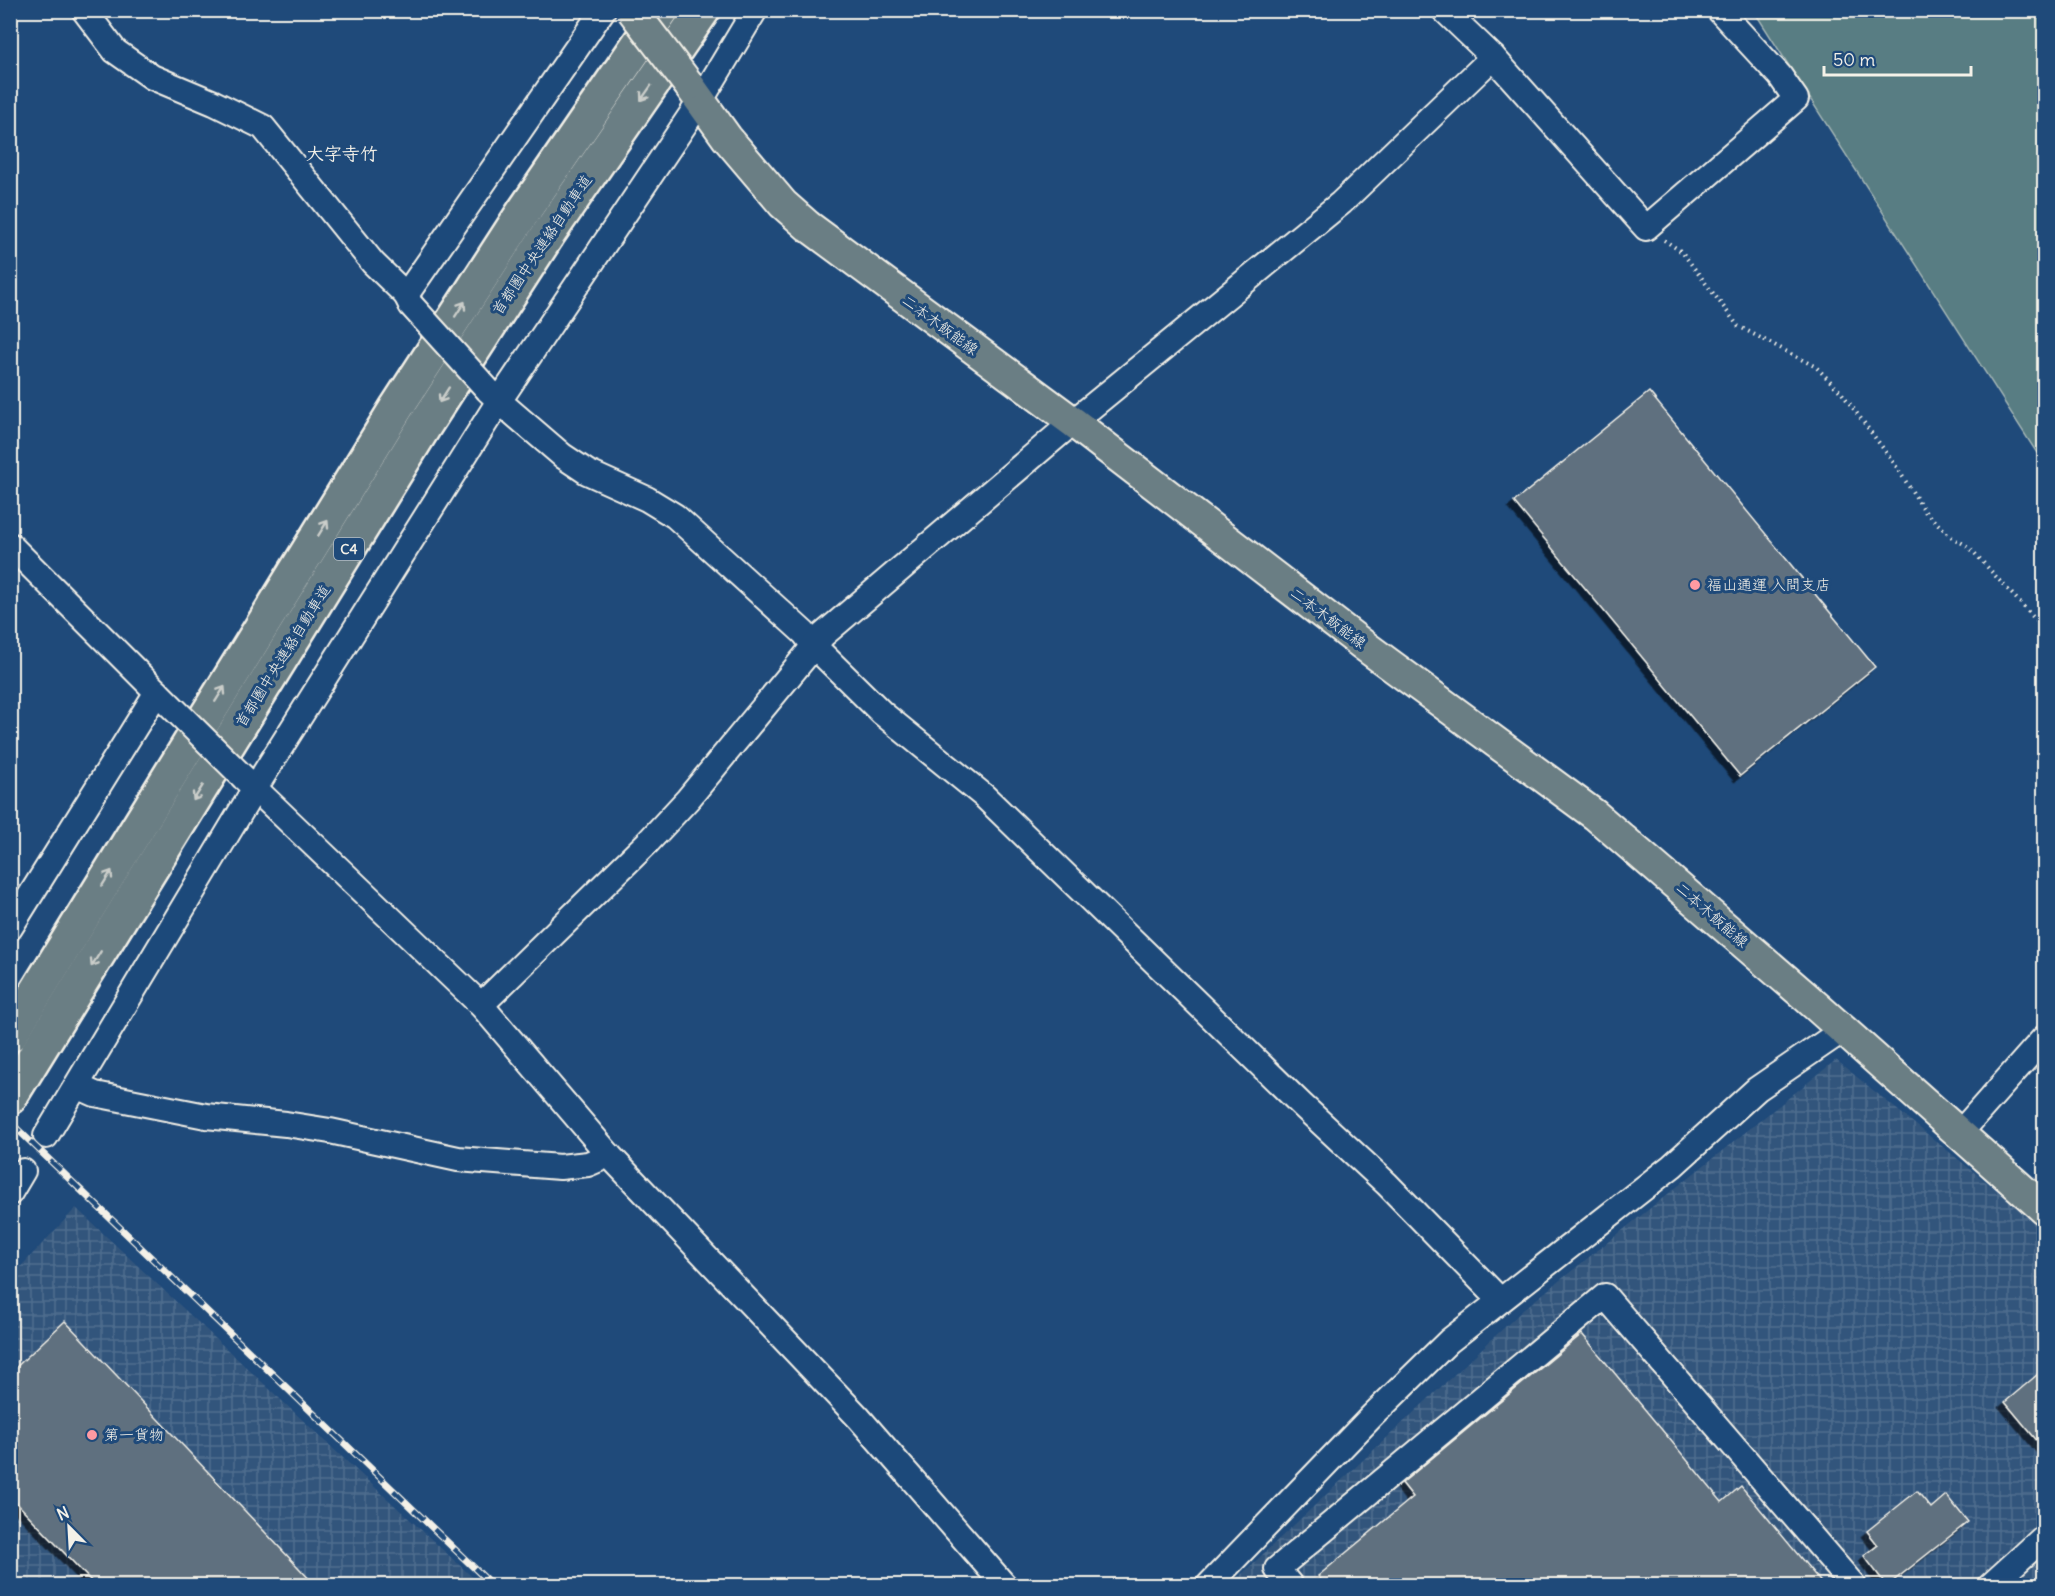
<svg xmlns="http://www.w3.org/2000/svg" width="2055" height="1596" viewBox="0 0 2055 1596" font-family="Delius,'Klee One',sans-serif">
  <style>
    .industrial { fill: url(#industrial-grid) }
    .green { fill: #587d83; stroke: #a6b7b6; stroke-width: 1.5 }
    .building { fill: #5f707f; stroke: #f4f1e8; stroke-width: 1.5; filter: url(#shadow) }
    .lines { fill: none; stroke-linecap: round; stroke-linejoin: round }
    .minor-casing { stroke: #f4f1e8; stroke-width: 28 }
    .major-casing { stroke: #f4f1e8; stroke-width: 34 }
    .highway-casing { stroke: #f4f1e8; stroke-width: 38 }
    .path { stroke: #f4f1e8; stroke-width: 4; stroke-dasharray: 1.5 4.5; stroke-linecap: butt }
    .minor { stroke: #1f4a7a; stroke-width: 24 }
    .major { stroke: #6b7e84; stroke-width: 30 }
    .highway { stroke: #6b7e84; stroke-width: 33 }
    .rail-casing { stroke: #f4f1e8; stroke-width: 7 }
    .rail { stroke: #1f4a7a; stroke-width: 4.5; stroke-dasharray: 14; stroke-linecap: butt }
    .minor-bridge-casing { stroke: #f4f1e8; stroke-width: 28; stroke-linecap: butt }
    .major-bridge-casing { stroke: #f4f1e8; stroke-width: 34; stroke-linecap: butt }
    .minor-bridge { stroke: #1f4a7a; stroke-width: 24 }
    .major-bridge { stroke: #6b7e84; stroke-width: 30 }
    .oneway { stroke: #cbceca }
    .poi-dot { fill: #ff9aa2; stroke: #1f4a7a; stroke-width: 2 }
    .labels { text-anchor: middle; stroke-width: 6; stroke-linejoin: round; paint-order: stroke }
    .shield { fill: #1f4a7a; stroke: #b4bfc7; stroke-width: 1.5 }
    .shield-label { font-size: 14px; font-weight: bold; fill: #f4f1e8 }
    .street-label { font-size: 15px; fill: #f4f1e8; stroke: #1f4a7a }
    .poi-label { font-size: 15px; fill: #f4f1e8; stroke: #1f4a7a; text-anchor: start }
    .quarter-label { font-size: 18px; font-weight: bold; fill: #f4f1e8; stroke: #1f4a7a }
  </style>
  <defs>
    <pattern id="industrial-grid" width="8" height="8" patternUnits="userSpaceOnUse" patternTransform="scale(1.5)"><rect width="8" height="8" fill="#32557c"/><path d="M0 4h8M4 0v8" fill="none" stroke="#506e8f"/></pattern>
    <filter id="shadow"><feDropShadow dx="-5.5" dy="5.5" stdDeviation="0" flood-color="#0009"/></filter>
  </defs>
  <rect width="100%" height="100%" fill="#1f4a7a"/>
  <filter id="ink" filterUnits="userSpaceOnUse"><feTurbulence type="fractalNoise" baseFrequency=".0167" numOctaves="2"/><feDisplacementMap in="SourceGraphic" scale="12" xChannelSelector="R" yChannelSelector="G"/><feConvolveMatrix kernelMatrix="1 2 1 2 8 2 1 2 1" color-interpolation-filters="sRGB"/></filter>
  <g filter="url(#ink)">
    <g class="industrial">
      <polygon points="1836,1060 2044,1229 2044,1585 1229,1586 1524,1309"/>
      <polygon points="76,1208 341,1456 481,1585 11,1585 10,1278"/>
    </g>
    <polygon class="green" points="1754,11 2044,11 2044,464"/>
    <g class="building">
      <polygon points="1649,392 1875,667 1740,776 1514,502"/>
      <polygon points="65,1321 316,1586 96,1586 10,1496 10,1373"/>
      <polygon points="1582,1334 1722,1502 1741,1486 1824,1586 1327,1586 1318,1576 1413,1497 1402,1483"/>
      <polygon points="2044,1369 2044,1449 2005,1402"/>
      <polygon points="1917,1491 1931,1508 1946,1495 1968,1522 1887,1586 1864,1556 1878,1545 1867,1531"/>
    </g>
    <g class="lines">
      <defs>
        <g id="minor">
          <polyline points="84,10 115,51 152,77 214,103 263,127 373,263 406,295 411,305"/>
          <polyline points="1444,10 1493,57 1646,228 1796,99 1780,76 1719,10"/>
          <polyline points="406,295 603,10"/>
          <polyline points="488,390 499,401 563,456 587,472 647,499 675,516 804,633 814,646 882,713 984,796 1303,1106 1387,1184 1500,1300"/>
          <polyline points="10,545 167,702"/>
          <polyline points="244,778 481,1005 609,1155 859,1418 1005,1586"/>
          <polyline points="10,928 157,692"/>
          <polyline points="481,1005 648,842 688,799 823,635 1073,422 1341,203 1493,57"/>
          <polyline points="77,1086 95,1094 206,1116 286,1124 330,1131 458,1159 560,1167 588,1164 609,1155"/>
          <polyline points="1959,1134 2044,1038"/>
          <polyline points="46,1136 255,788 499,401 701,100 755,10"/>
          <polyline points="10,1193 23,1171"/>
          <polyline points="1208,1586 1373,1415 1449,1341 1672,1166 1757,1089 1843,1030"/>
          <polyline points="1291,1586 1277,1569 1605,1296 1854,1586"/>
          <polyline points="1990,1586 2044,1537"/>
        </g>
        <polyline id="major" points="689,85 727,138 783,204 808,226 1073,422 1362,644 1595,815 1806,997 2044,1209"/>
        <g id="highway">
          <polyline points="10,1035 397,407 524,211 662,10"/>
          <polyline points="10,1097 425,425 549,233 703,10"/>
        </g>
      </defs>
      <use href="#minor" class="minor-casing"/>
      <use href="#major" class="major-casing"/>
      <use href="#highway" class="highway-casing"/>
      <polyline class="path" points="1664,240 1682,252 1738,326 1816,367 1841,392 1894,463 1926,513 1953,538 1969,547 2044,629"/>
      <use href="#minor" class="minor"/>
      <use href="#major" class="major"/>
      <use href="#highway" class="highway"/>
      <defs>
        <polyline id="rail" points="10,1122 493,1586"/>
      </defs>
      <use href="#rail" class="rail-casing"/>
      <use href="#rail" class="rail"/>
      <defs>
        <g id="minor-bridge">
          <polyline points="411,305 488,390"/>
          <polyline points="169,704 244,778"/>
        </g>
        <polyline id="major-bridge" points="632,10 689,85"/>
      </defs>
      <use href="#minor-bridge" class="minor-bridge-casing"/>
      <use href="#major-bridge" class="major-bridge-casing"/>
      <use href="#minor-bridge" class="minor-bridge"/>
      <use href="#major-bridge" class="major-bridge"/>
    </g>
    <defs><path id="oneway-shaft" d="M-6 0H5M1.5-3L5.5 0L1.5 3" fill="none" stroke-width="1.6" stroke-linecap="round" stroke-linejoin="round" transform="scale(1.5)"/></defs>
    <g class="oneway">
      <use href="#oneway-shaft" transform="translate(646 93) rotate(125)"/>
      <use href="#oneway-shaft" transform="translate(460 309) rotate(-57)"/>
      <use href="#oneway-shaft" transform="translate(444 395) rotate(123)"/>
      <use href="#oneway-shaft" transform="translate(323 528) rotate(-58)"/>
      <use href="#oneway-shaft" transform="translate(220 694) rotate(-58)"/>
      <use href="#oneway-shaft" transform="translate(198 793) rotate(122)"/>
      <use href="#oneway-shaft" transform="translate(107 878) rotate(-58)"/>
      <use href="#oneway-shaft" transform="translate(96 959) rotate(122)"/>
    </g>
  </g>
  <g class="poi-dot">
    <circle cx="1695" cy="585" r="6"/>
    <circle cx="92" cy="1435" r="6"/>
  </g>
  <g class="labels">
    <rect class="shield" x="334" y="538" width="30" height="22" rx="4.5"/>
    <g class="shield-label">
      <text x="349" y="554">C4</text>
    </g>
    <g class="street-label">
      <text transform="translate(542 245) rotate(-56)" y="5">首都圏中央連絡自動車道</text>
      <text transform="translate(940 325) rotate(36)" y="5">二本木飯能線</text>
      <text transform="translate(1328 618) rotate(37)" y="5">二本木飯能線</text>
      <text transform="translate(283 656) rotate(-58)" y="5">首都圏中央連絡自動車道</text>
      <text transform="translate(1712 915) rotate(41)" y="5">二本木飯能線</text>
    </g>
    <g class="poi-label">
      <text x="1707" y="590">福山通運 入間支店</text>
      <text x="104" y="1440">第一貨物</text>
    </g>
    <g class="quarter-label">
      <text x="342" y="160">大字寺竹</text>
    </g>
  </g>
  <rect width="2055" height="1596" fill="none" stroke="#1f4a7a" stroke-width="36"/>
  <rect x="18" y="18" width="2019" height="1560" fill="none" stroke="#f4f1e8" stroke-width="2" filter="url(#ink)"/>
  <g transform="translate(69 1527) rotate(336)" stroke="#1f4a7a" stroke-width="4.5" paint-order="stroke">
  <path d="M0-4.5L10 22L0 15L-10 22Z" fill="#f4f1e8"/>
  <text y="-9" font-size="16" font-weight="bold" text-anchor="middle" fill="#f4f1e8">N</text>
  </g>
  <path d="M1824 66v9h147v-9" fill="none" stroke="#f4f1e8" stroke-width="3"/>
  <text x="1833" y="66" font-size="18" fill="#f4f1e8" stroke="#1f4a7a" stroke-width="4.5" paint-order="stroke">50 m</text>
</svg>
